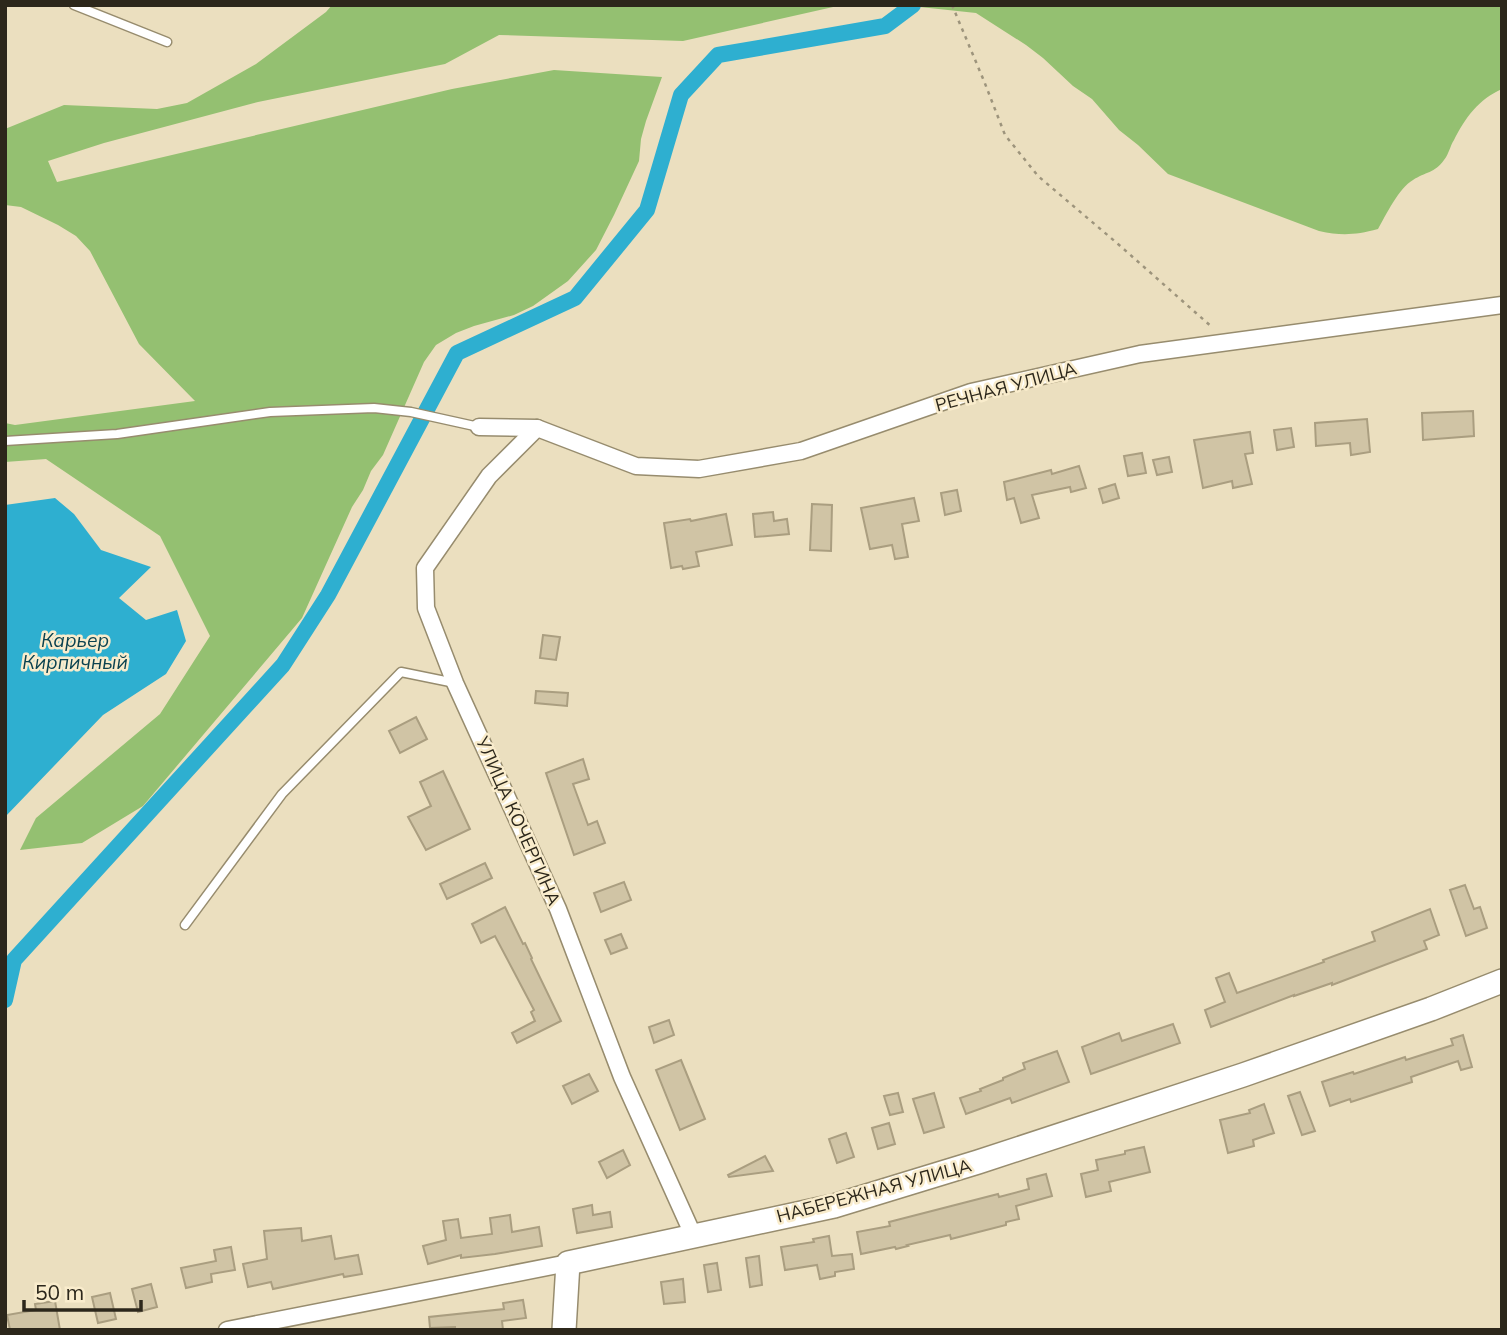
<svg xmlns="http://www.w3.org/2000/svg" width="1507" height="1335" viewBox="0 0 1507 1335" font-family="Mulish,sans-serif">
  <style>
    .forest { fill: #94c071 }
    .water { fill: #2eafd0 }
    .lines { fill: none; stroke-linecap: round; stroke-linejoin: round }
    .canal { stroke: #2eafd0; stroke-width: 16 }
    .building { fill: #d0c4a5; stroke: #aa9e80; stroke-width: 2 }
    .lane-casing { stroke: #978c6e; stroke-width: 11 }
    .street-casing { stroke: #978c6e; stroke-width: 19 }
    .secondary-casing { stroke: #978c6e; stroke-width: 26 }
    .path { stroke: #9d947c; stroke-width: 2.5; stroke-dasharray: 3.5 5; stroke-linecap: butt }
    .lane { stroke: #fff; stroke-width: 8 }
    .street { stroke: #fff; stroke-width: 16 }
    .secondary { stroke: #fff; stroke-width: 23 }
    .labels { text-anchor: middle; stroke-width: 5; stroke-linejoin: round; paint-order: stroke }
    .street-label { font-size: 18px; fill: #2c271b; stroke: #f9eccc }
    .water-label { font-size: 19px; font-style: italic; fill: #0b4250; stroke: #f9eccc }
  </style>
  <rect width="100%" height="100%" fill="#ebdfbf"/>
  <g class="forest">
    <polygon points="332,5 842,5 683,41 499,35 445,64 258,102 104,143 48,161 57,182 452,89 554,70 662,77 646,121 641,139 639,161 614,215 596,250 568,281 533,306 514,315 474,326 456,333 436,345 424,362 383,455 371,471 363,490 352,507 302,618 143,806 82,843 20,850 36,818 160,714 210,636 160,536 46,459 5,462 5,423 15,425 195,401 139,344 90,251 76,236 58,225 21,207 5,205 5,129 64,105 157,109 187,103 256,64 326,12"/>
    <path d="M901,5H1502V89C1479,99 1465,118 1454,140C1450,146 1449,154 1444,160C1435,173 1425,172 1413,180C1399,188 1386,215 1378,229C1355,235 1342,236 1319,231L1168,174L1138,145L1119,130L1092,99L1073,86L1043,58L1026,45L976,13Z"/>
  </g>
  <polygon class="water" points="55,498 74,514 101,550 151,567 119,598 146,620 177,610 186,641 166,674 103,715 5,817 5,505"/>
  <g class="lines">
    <polyline class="canal" points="5,1000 14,960 283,665 328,595 457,353 575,298 647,210 681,95 718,55 885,26 913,5"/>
  </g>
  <g class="building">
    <polygon points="1473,411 1474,436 1423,440 1422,413"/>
    <polygon points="1367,419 1370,452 1351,455 1350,443 1316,446 1315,423"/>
    <polygon points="1291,428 1294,447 1277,450 1274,430"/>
    <polygon points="1250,432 1253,453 1245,454 1252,484 1233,488 1232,481 1203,488 1194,440"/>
    <polygon points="1142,453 1146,473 1128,476 1124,456"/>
    <polygon points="1169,457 1172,472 1157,475 1153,460"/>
    <polygon points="1079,466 1086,488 1071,492 1070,487 1032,495 1039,518 1021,523 1014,498 1007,500 1004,482 1051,470 1052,474"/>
    <polygon points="1115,484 1119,498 1103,503 1099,489"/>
    <polygon points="957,490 961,511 945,515 941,493"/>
    <polygon points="914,498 919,521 902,524 908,557 895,559 892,545 870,549 861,508"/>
    <polygon points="812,504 832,505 831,551 810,550"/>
    <polygon points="773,512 774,521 787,519 789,534 755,537 753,514"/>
    <polygon points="726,514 732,545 696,552 699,566 683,569 682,566 671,568 664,523 690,519 691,521"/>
    <polygon points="543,635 560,637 556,660 540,658"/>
    <polygon points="536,691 568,693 567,706 535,703"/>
    <polygon points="416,717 427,739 400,753 389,731"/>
    <polygon points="583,759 589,779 573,784 588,825 597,821 605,843 574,855 546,773"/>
    <polygon points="443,771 470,829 426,850 408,817 431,806 420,782"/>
    <polygon points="485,863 492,878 447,899 440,884"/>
    <polygon points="624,882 631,900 601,912 594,893"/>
    <polygon points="1465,885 1474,909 1480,907 1487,928 1466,936 1450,890"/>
    <polygon points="505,907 523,944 525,943 532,958 531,959 561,1021 517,1043 512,1033 535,1021 531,1012 534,1010 495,936 481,943 472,924"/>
    <polygon points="1430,909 1439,935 1424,941 1427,949 1332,985 1332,983 1294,996 1294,995 1211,1027 1205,1010 1225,1002 1216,978 1229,973 1237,993 1324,962 1323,960 1375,941 1372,932"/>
    <polygon points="621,934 627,948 611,954 605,940"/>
    <polygon points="669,1020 674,1035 654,1043 649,1027"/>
    <polygon points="1173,1024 1180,1043 1091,1074 1082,1047 1119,1033 1122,1041"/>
    <polygon points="1463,1035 1472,1067 1461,1070 1458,1061 1411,1077 1412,1082 1351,1102 1350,1099 1330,1106 1322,1082 1353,1072 1354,1074 1405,1057 1406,1060 1453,1045 1451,1039"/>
    <polygon points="1057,1051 1069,1082 1012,1103 1010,1098 966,1114 960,1098 981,1091 980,1089 1003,1080 1003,1078 1025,1069 1023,1063"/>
    <polygon points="681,1060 705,1119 680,1130 656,1070"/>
    <polygon points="589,1074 598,1091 572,1104 563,1086"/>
    <polygon points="1300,1092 1315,1131 1302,1135 1288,1096"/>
    <polygon points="898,1093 903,1112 890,1115 884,1096"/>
    <polygon points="934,1093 944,1127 924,1133 913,1099"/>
    <polygon points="1264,1104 1274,1133 1253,1140 1254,1146 1228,1153 1220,1120 1250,1113 1249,1110"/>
    <polygon points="889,1123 895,1144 878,1149 872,1128"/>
    <polygon points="846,1133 854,1157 837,1163 829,1139"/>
    <polygon points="1144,1147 1150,1172 1109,1182 1111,1191 1086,1197 1081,1174 1098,1170 1096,1160 1125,1154 1125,1151"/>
    <polygon points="623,1150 630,1165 607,1178 599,1162"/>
    <polygon points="765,1156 773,1171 729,1177 728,1175"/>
    <polygon points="1046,1174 1052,1196 1016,1206 1019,1219 1006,1222 1006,1225 951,1239 950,1235 907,1245 908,1246 896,1249 895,1247 861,1254 857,1232 890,1226 889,1222 998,1194 999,1197 1029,1189 1027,1179"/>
    <polygon points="592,1205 593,1215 610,1212 612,1227 577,1233 573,1209"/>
    <polygon points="510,1215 512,1232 539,1227 542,1246 495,1254 461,1258 461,1255 428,1264 423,1246 446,1240 443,1221 458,1219 461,1238 492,1234 490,1218"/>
    <polygon points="301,1228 302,1241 331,1236 335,1259 358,1255 362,1274 344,1277 343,1274 273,1289 271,1282 248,1287 243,1264 267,1259 264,1231"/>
    <polygon points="829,1236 832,1256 852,1254 854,1269 835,1272 835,1276 820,1279 817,1265 785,1270 781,1247 814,1242 813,1239"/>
    <polygon points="231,1247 235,1270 211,1274 212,1282 186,1288 181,1268 216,1261 214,1250"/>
    <polygon points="759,1256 762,1285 750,1287 746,1258"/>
    <polygon points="717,1263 721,1290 708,1292 704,1265"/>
    <polygon points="683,1279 685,1302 664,1304 661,1282"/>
    <polygon points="151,1284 157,1307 138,1312 132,1289"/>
    <polygon points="110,1293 116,1319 98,1323 92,1297"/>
    <polygon points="523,1300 526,1318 502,1321 503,1330 455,1330 455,1327 430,1328 429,1317 504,1309 503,1303"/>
    <polygon points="55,1301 60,1330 10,1330 7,1315 36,1310 35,1304"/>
  </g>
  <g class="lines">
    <defs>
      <g id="lane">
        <polyline points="74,5 167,42"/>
        <polyline points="5,441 117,434 270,412 374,408 411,412 479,427"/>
        <polyline points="185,925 282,794 401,672 455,683"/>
      </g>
      <g id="street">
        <polyline points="479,427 537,428 636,466 699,469 801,451 971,392 1140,354 1502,305"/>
        <polyline points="537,428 489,476 425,568 426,608 455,683 558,909 622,1077 694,1237"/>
        <polyline points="227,1330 568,1263"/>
      </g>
      <polyline id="secondary" points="564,1330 568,1263 834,1206 978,1162 1243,1075 1431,1009 1502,981"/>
    </defs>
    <use href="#lane" class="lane-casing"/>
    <use href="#street" class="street-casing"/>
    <use href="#secondary" class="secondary-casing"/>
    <polyline class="path" points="952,5 984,81 1005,135 1038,176 1118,244 1213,328"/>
    <use href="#lane" class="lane"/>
    <use href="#street" class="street"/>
    <use href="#secondary" class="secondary"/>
  </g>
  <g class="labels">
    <g class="street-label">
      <text transform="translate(1006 387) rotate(-15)" y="6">РЕЧНАЯ УЛИЦА</text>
      <text transform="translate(518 821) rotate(66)" y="6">УЛИЦА КОЧЕРГИНА</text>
      <text transform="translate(874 1191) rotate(-15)" y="6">НАБЕРЕЖНАЯ УЛИЦА</text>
    </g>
    <g class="water-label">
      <text x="75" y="647">Карьер<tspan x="75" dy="22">Кирпичный</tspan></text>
    </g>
  </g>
  <rect width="1507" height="1335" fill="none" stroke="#2c271b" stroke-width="14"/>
  <path d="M24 1300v10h117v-10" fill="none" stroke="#2c271b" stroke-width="3.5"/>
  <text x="35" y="1300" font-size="21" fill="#2c271b" stroke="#f9eccc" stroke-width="5" paint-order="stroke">50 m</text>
</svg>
